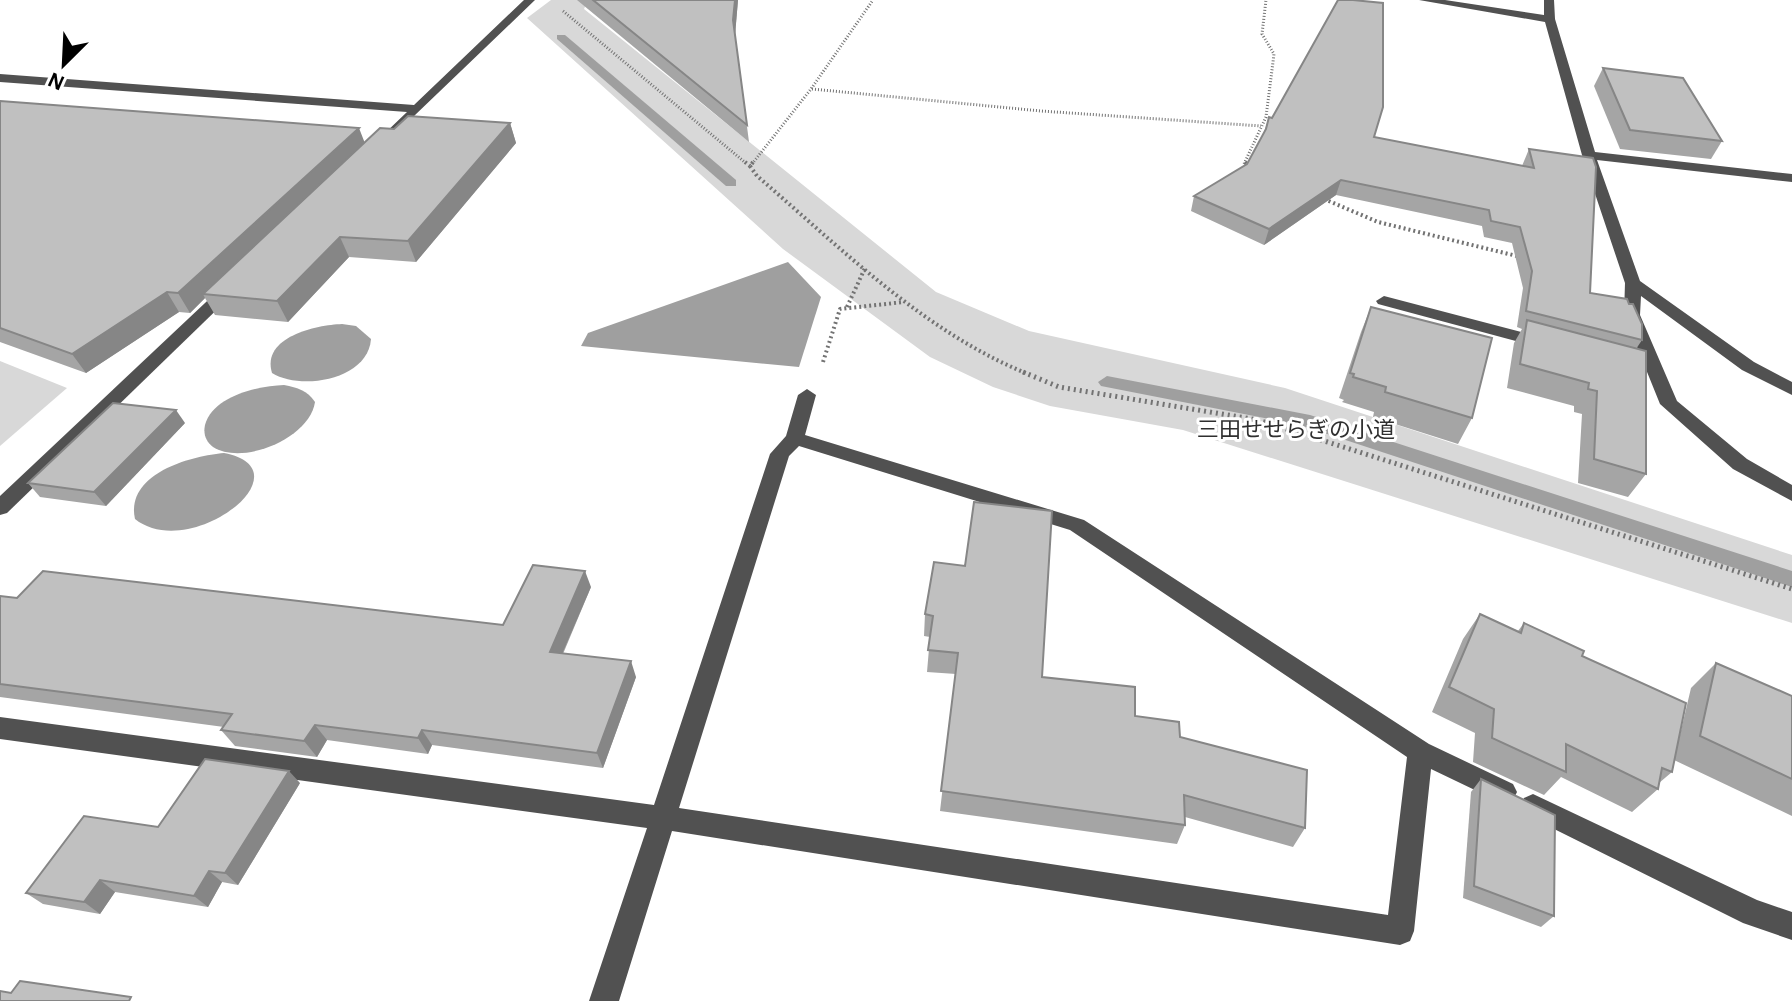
<svg xmlns="http://www.w3.org/2000/svg" width="1792" height="1001" viewBox="0 0 1792 1001" font-family="'Alegreya Sans','Noto Sans JP',sans-serif">
  <style>
    .green { fill: #d8d8d8 }
    .water { fill: #9f9f9f }
    .lines { fill: none; stroke-linecap: round; stroke-linejoin: round }
    .stream { fill: #9f9f9f; fill-rule: evenodd }
    .path-far2 { stroke: #737373; stroke-width: 3; stroke-dasharray: 1 2; stroke-linecap: butt }
    .path-far1 { stroke: #737373; stroke-width: 4; stroke-dasharray: 2 3; stroke-linecap: butt }
    .path { stroke: #737373; stroke-width: 5; stroke-dasharray: 2 4; stroke-linecap: butt }
    .minor { fill: #515151; fill-rule: evenodd }
    .wall { fill: #a5a5a5 }
    .shaded-wall { fill: #868686 }
    .building { fill: #c0c0c0; stroke: #868686; stroke-width: 2 }
    .labels { text-anchor: middle; stroke-width: 6; stroke-linejoin: round; paint-order: stroke }
    .park-label { font-size: 22px; fill: #2f2f2f; stroke: #fff }
  </style>
  <rect width="100%" height="100%" fill="#fff"/>
  <g class="green">
    <polygon points="551,0 588,0 584,9 936,292 1029,331 1285,388 1792,555 1792,623 1183,430 1050,406 993,387 930,357 783,249 527,18"/>
    <polygon points="0,361 67,388 0,446"/>
  </g>
  <g class="water">
    <polygon points="788,262 821,297 799,367 581,346 588,333"/>
    <path d="M342,324L356,326L371,339C368,380 301,391 272,373C261,337 316,325 342,324Z"/>
    <path d="M284,385C298,388 307,390 315,402C310,438 243,466 213,447C206,442 203,434 205,425C213,396 258,386 284,385Z"/>
    <path d="M224,453C310,470 190,563 135,519C125,474 190,456 224,453Z"/>
  </g>
  <g class="lines">
    <g class="stream">
      <polygon points="557,35 565,35 736,180 736,186 726,186 557,39"/>
      <polygon points="1107,376 1310,415 1792,571 1792,587 1300,425 1101,386 1098,382"/>
    </g>
    <g class="path-far2">
      <polyline points="563,11 747,164"/>
      <polyline points="812,89 1041,111 1261,126"/>
      <polyline points="752,164 811,89 873,0"/>
      <polyline points="1244,164 1266,117 1274,54 1262,34 1266,0"/>
    </g>
    <g class="path-far1">
      <polyline points="745,162 750,166"/>
      <path d="M753,162L750,166L757,176C841,248 924,332 1028,374"/>
      <polyline points="1245,162 1248,166"/>
      <polyline points="1324,199 1378,222 1521,257"/>
      <polyline points="847,307 865,268"/>
      <polyline points="823,362 840,309 904,302"/>
    </g>
    <polyline class="path" points="1023,372 1059,387 1258,420 1792,589"/>
    <g class="minor">
      <polygon points="524,0 535,0 390,139 383,135 407,112 0,82 0,74 414,105"/>
      <polygon points="1419,0 1445,0 1544,15 1544,0 1554,0 1555,19 1595,152 1792,174 1792,182 1597,160 1640,281 1754,362 1792,382 1792,395 1742,370 1641,296 1640,315 1677,401 1747,459 1792,485 1792,501 1733,469 1660,404 1624,315 1625,283 1582,155 1545,22"/>
      <polygon points="228,285 236,290 234,293 7,513 0,515 0,496 222,287"/>
      <polygon points="1384,296 1548,339 1550,343 1542,348 1378,304 1376,301"/>
      <path d="M807,389L816,395L805,435L1084,520L1429,744L1513,784L1517,792L1513,800L1504,804L1431,769L1414,931L1410,941L1400,945L672,831L619,1001H589L647,828L0,739V717L654,805L770,454L786,436L798,395ZM799,446L1070,530L1407,757L1388,915L679,808L789,456Z"/>
      <polygon points="1533,794 1757,900 1792,912 1792,940 1743,923 1524,814 1520,806 1524,798"/>
    </g>
  </g>
  <g class="wall">
    <polygon points="577,0 738,0 735,34 749,142"/>
    <polygon points="1603,68 1722,141 1711,159 1620,149 1594,86"/>
    <polygon points="0,101 365,143 394,129 510,123 516,143 416,262 349,257 288,322 215,315 205,298 190,313 179,312 86,373 0,342"/>
    <polygon points="1269,117 1522,166 1529,149 1590,293 1642,340 1636,349 1646,474 1628,497 1578,483 1582,414 1574,412 1574,406 1507,388 1514,343 1522,329 1517,327 1523,288 1512,243 1484,237 1482,226 1336,195 1264,245 1191,211 1194,196 1247,164 1264,132"/>
    <polygon points="1371,307 1472,418 1458,444 1373,417 1374,412 1342,402 1344,400 1339,398 1361,332"/>
    <polygon points="185,423 106,506 40,497 28,483"/>
    <polygon points="934,562 1042,677 1135,716 1180,737 1305,828 1293,847 1185,817 1185,825 1177,844 940,811 956,674 927,672 930,637 924,636 925,614"/>
    <polygon points="591,587 563,654 636,677 603,768 432,745 428,754 327,740 317,757 235,746 221,730 224,727 0,697 0,596 17,598 503,625"/>
    <polygon points="1480,614 1518,631 1524,623 1582,656 1675,756 1691,688 1716,663 1792,696 1792,816 1674,760 1672,772 1659,783 1658,789 1632,812 1561,777 1544,795 1473,762 1475,733 1432,712 1463,639"/>
    <polygon points="1481,779 1554,916 1541,927 1463,898 1471,792"/>
    <polygon points="300,783 238,885 222,882 208,907 115,892 100,914 43,904 26,893"/>
  </g>
  <g class="shaded-wall">
    <polygon points="735,0 738,0 735,36 733,20"/>
    <polygon points="510,123 516,143 416,262 408,241"/>
    <polygon points="359,128 366,146 203,294 205,298 190,313 178,293"/>
    <polygon points="1341,180 1336,195 1264,245 1269,229"/>
    <polygon points="340,237 349,257 288,322 277,301"/>
    <polygon points="167,292 179,312 86,373 72,354"/>
    <polygon points="176,410 185,423 106,506 94,492"/>
    <polygon points="585,571 591,587 556,668 550,652"/>
    <polygon points="631,661 636,677 603,768 597,753"/>
    <polygon points="315,725 327,740 317,757 304,741"/>
    <polygon points="422,730 432,745 428,754 418,738"/>
    <polygon points="289,771 300,783 238,885 225,873"/>
    <polygon points="209,871 222,882 208,907 194,896"/>
    <polygon points="100,880 115,892 100,914 84,902"/>
  </g>
  <g class="building">
    <polygon points="593,0 735,0 733,20 747,125"/>
    <polygon points="1338,0 1353,0 1383,3 1383,107 1374,137 1534,168 1529,149 1593,158 1596,167 1590,293 1627,299 1629,304 1633,304 1642,324 1642,340 1526,311 1532,271 1520,227 1491,221 1489,210 1341,180 1269,229 1194,196 1247,164 1266,129 1269,117 1272,118"/>
    <polygon points="1603,68 1683,78 1722,141 1630,130"/>
    <polygon points="0,101 359,128 178,293 167,292 72,354 0,328"/>
    <polygon points="408,116 510,123 408,241 340,237 277,301 203,294 380,128 394,129"/>
    <polygon points="1371,307 1492,338 1472,418 1385,392 1386,387 1353,377 1354,374 1350,373"/>
    <polygon points="1527,320 1646,351 1646,474 1594,459 1597,391 1588,389 1589,383 1520,364"/>
    <polygon points="113,403 176,410 94,492 28,483"/>
    <polygon points="974,502 1052,511 1042,677 1135,687 1135,716 1179,722 1180,737 1307,770 1305,828 1184,795 1185,825 941,791 958,653 928,650 933,616 925,614 934,562 965,566"/>
    <polygon points="533,565 585,571 550,652 631,661 597,753 422,730 418,738 315,725 304,741 221,730 232,714 0,684 0,596 17,598 43,571 503,625"/>
    <polygon points="1480,614 1521,633 1524,623 1584,651 1582,656 1686,703 1672,772 1662,768 1658,789 1566,744 1566,772 1492,738 1494,709 1449,687"/>
    <polygon points="1716,663 1792,696 1792,779 1700,736"/>
    <polygon points="205,759 289,771 225,873 209,871 194,896 100,880 84,902 26,893 84,816 158,827"/>
    <polygon points="1481,779 1555,815 1554,916 1474,886"/>
    <polygon points="20,981 131,997 129,1001 0,1001 0,991 11,993"/>
  </g>
  <g class="labels">
    <g class="park-label">
      <text x="1296" y="437">三田せせらぎの小道</text>
    </g>
  </g>
  <g transform="translate(64 64) rotate(204)" stroke="#ffffff" stroke-width="6" paint-order="stroke">
  <path d="M0-6L14 30L0 20L-14 30Z" fill="#000000"/>
  <text y="-12" font-size="22" font-weight="bold" text-anchor="middle" fill="#000000">N</text>
  </g>
</svg>
